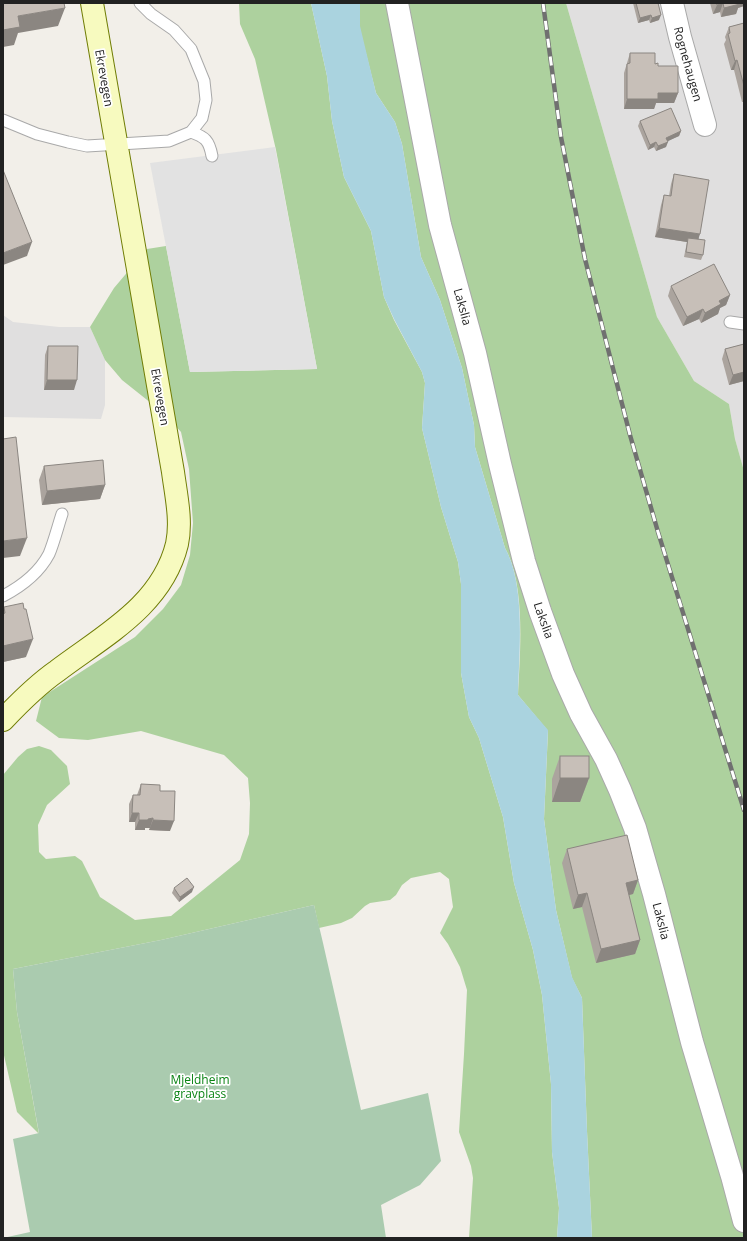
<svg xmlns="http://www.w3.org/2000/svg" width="747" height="1241" viewBox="0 0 747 1241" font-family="'Open Sans',sans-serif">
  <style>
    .residential { fill: #e0dfdf }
    .forest { fill: #add19e }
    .cemetery { fill: #aacbaf }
    .parking { fill: #e2e2e2 }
    .water { fill: #aad3df }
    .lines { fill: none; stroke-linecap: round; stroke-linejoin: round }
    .lane-casing { stroke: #a9a9a9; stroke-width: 13 }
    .street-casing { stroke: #a9a9a9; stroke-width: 24 }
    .secondary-casing { stroke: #707d05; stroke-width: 24 }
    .lane { stroke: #fff; stroke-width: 11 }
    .street { stroke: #fff; stroke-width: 22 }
    .secondary { stroke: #f7fabf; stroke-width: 22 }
    .rail-casing { stroke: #707070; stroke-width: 4.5 }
    .rail { stroke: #fff; stroke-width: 3; stroke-dasharray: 9; stroke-linecap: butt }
    .wall { fill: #aba49e }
    .shaded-wall { fill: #8b8681 }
    .building { fill: #c7bfb8; stroke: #8b8681 }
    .labels { text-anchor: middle; stroke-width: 3.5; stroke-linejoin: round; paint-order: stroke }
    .street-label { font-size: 12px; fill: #222; stroke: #fff }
    .park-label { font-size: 12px; fill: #0c8416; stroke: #fff }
  </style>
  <rect width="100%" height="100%" fill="#f2efe9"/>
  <g class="residential">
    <polygon points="566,3 744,3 744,471 735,439 729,404 694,381 657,317"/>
    <polygon points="3,315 13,322 59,327 90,327 105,360 105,405 101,419 3,417"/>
  </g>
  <g class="forest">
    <polygon points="239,3 311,3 327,76 332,121 344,177 371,231 384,297 394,320 422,372 425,383 422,428 441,507 458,562 461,584 461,673 469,717 479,738 503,817 514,883 533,950 542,995 551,1084 552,1152 559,1208 557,1238 469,1238 473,1178 471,1166 459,1132 464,1054 467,990 460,967 448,944 440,933 453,907 449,879 440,872 411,878 402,885 396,895 390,900 370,903 365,906 352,918 341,923 319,928 314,905 161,940 13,969 17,1012 39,1134 17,1112 3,1051 3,775 18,757 27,749 39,746 51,750 67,766 70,784 47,805 38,825 39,852 46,859 75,856 82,861 100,897 135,920 171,916 240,860 249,834 250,803 248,778 224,755 141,731 88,740 59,738 36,721 42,697 135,637 163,609 181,585 190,555 193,523 189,469 181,432 166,415 122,380 105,360 90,327 114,288 147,249 166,246 190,372 317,369 276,150 255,59 240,24"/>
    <path d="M360,3H566L657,317L694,381L729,404L735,439L744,471V1238H592L587,1131L582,998L572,978L556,910L544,819L548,731L518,695C520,652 526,586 505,548L475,447L474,425L462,368L440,300L421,257L402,144L395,122L376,93L359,26Z"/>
  </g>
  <polygon class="cemetery" points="314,905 323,943 361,1110 428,1093 441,1161 420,1185 381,1205 386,1238 3,1238 30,1232 13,1139 39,1133 17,1012 13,969 161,940"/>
  <polygon class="parking" points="275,147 317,369 190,372 150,163"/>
  <path class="water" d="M311,3H360V26L376,93L395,122L402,144L421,257L440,300L462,368L474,425L475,447L505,548C526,586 519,652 518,695L548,730L544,819L556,910L572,977L582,998L587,1131L592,1238H557L559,1208L552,1152L551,1084L542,995L533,950L514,883L503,817L479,738L469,717L461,673V584L458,562L441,507L422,428L425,383L422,372L394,319L384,297L371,231L344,177L332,121L327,76Z"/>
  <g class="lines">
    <defs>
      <g id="lane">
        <polyline points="3,120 37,134 68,142 87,146 169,141 191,132 202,118 206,100 204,81 191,49 174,30 151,14 140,3"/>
        <path d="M191,132C205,137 209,140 212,156"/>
        <polyline points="730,322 744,324"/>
        <path d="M3,596C22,586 39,573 49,554C54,542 58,526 62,514"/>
      </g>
      <g id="street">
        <path id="s1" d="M397,3L440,225L475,353L500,464L524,561L540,611L563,674L581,714L606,759L620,790L635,828L654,894L692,1042L732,1176L744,1221"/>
        <path id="s2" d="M672,3L680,37L705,125"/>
      </g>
      <path id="secondary" d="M3,720C20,702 37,685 57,671C103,636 162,606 177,544C182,521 176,495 173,472L92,3"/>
    </defs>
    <use href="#lane" class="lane-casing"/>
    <use href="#street" class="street-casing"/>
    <use href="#secondary" class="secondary-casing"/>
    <use href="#lane" class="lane"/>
    <use href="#street" class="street"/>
    <use href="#secondary" class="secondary"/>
    <defs>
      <polyline id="rail" points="543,3 561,137 585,259 630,435 658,532 744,810"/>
    </defs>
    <use href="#rail" class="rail-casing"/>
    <use href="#rail" class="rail"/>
  </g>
  <g class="wall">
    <polygon points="633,3 658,3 659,20 650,23 649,20 638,23"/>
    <polygon points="710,3 744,3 744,6 738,8 736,14 721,17 720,12 713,14"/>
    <polygon points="744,23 744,102 742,102 734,70 731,70 724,44 726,40 725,37 729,27"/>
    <polygon points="630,53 655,64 658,66 678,93 674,103 656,103 654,109 624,109 624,73"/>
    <polygon points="640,121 681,131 679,136 667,141 666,147 656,151 654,147 648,150 638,126"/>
    <polygon points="674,174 699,239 703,255 701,260 684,257 687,242 655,237 661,205 664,195 669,196 671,184"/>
    <polygon points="671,286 730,295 726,305 720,308 718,314 701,323 699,319 683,326 668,296"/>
    <polygon points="744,344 744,381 729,385 722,359 725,349"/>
    <polygon points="48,346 74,390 44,390 45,355"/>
    <polygon points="44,466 105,485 100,499 42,505 39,480"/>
    <polygon points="4,607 26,657 3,662 3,610"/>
    <polygon points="560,756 589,778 580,802 552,802 552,779"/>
    <polygon points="141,784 160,791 170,831 149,830 150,828 145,828 145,830 135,830 135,822 129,822 129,804 133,795 137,795"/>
    <polygon points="567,849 638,880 633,894 629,895 640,940 635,954 596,963 582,907 573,909 562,863"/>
    <polygon points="174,888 192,892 179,902 172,893"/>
  </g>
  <g class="shaded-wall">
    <polygon points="723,3 720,12 713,14 717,5"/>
    <polygon points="737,3 744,3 744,6 738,8 736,14 721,17 724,8"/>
    <polygon points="65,8 58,26 18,33 14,45 3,47 3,30 18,16"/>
    <polygon points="651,15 649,20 638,23 640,18"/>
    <polygon points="661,15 659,20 650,23 652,18"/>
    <polygon points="737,60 734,70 731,70 735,61"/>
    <polygon points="658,93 678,93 674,103 656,103 654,109 624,109 627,99"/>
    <polygon points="681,131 679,136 664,143 666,138"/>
    <polygon points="656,142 654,147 648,150 650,145"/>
    <polygon points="668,142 666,147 656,151 658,146"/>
    <polygon points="659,228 700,234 697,243 688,238 687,242 655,237"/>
    <polygon points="32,242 27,256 3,265 3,253"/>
    <polygon points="730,295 726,305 720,308 718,314 701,323 705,313 719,301"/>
    <polygon points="703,309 699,319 683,326 687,317"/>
    <polygon points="744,372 744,381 729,385 733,375"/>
    <polygon points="47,380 77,380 74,390 44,390"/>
    <polygon points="105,485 100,499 42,505 47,491"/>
    <polygon points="27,538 20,556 3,558 3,541"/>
    <polygon points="33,639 26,657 3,662 3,646"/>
    <polygon points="560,778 589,778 580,802 552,802"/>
    <polygon points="132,813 139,813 135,822 129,822"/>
    <polygon points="153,818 150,828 145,828 145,830 135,830 139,820"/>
    <polygon points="153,820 174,821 170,831 149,830"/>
    <polygon points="638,880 633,894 621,897 626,883"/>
    <polygon points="194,887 192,892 179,902 180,897"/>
    <polygon points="587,893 582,907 573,909 578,895"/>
    <polygon points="640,940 635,954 596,963 601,949"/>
  </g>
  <g class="building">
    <polygon points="3,3 64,3 65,8 18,16 20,27 3,30"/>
    <polygon points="636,3 658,3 661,15 652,18 651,15 640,18"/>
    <polygon points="716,3 722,3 717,5"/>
    <polygon points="723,3 739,3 740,4 724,8"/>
    <polygon points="744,23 744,86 737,60 735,61 728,34 730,33 729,27"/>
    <polygon points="630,53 655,53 655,64 658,63 658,66 678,66 678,93 658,93 658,99 627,99 627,64 630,63"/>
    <polygon points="671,108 681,131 666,138 668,142 658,146 656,142 650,145 640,121"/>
    <polygon points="3,170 32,242 3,253"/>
    <polygon points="674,174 709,180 700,234 659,228 664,195 671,196"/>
    <polygon points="688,238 705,240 703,255 686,252"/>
    <polygon points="714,264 730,295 719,301 721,304 705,313 703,309 687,317 671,286"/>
    <polygon points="744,344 744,372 733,375 725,349"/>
    <polygon points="48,346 78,346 77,380 47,380"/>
    <polygon points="16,437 27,538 3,541 3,439"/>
    <polygon points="103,460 105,485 47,491 44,466"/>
    <polygon points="23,603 24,609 26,609 33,639 3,646 3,614 5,613 4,607"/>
    <rect x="560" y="756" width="29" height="22"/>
    <polygon points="141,784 160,785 160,791 175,791 174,821 153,820 153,818 148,819 148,820 139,820 139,813 132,813 133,795 140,795"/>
    <polygon points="627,835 638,880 626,883 640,940 601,949 587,893 578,895 567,849"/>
    <polygon points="187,878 194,887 180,897 174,888"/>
  </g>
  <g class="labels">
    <g class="street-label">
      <text dy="4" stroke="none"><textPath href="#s2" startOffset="63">Rognehaugen</textPath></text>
      <text transform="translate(104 78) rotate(80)" y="4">Ekrevegen</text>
      <text dy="4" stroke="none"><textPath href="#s1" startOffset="311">Lakslia</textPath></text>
      <text transform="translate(160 397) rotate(80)" y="4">Ekrevegen</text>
      <text dy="4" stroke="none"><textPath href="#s1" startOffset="635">Lakslia</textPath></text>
      <text dy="4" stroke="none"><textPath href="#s1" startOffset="959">Lakslia</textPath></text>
    </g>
    <g class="park-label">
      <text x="200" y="1084">Mjeldheim<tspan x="200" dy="14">gravplass</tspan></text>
    </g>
  </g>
  <rect width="747" height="1241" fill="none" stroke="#222222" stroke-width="8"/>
</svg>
